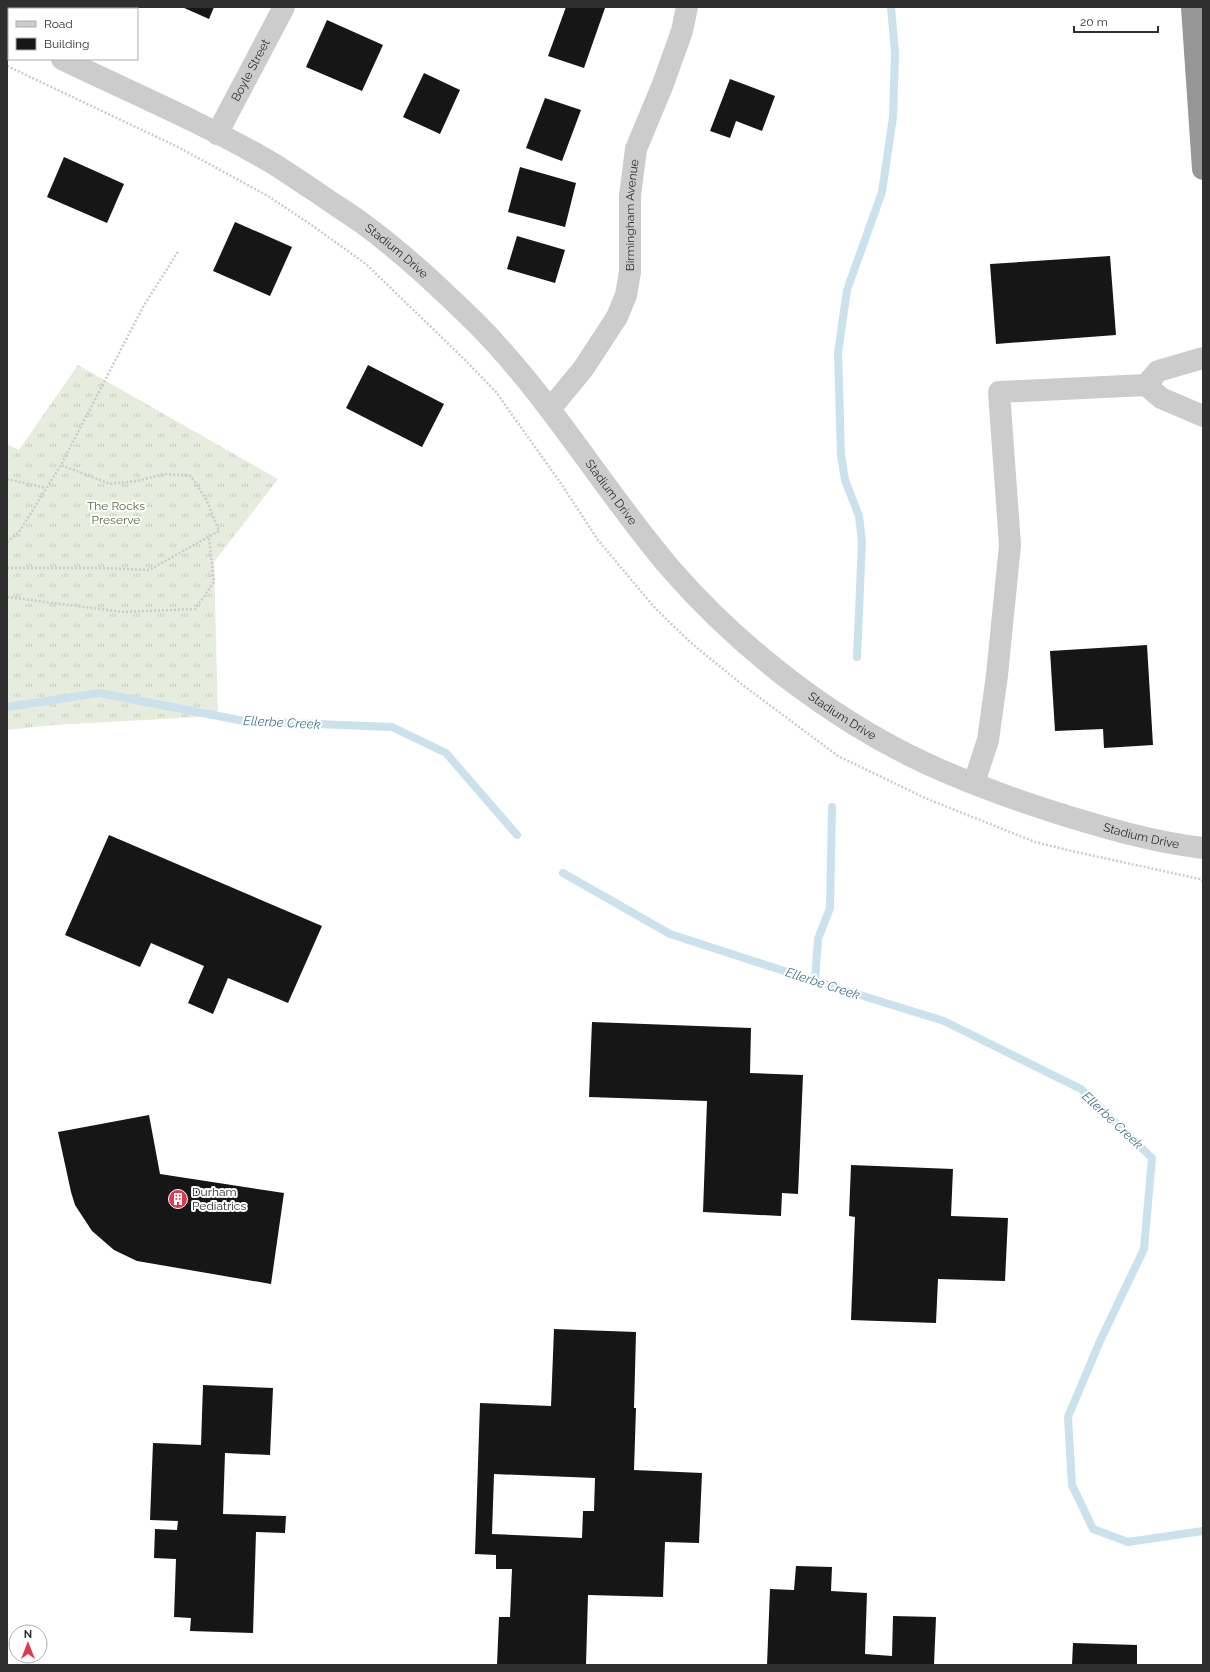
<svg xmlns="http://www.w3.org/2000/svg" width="1210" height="1672" viewBox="0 0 1210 1672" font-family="Raleway,sans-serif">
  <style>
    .grass { fill: url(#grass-tufts) }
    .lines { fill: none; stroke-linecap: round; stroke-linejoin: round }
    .stream { stroke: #cbe1eb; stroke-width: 8 }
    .building { fill: #161616; fill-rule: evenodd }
    .path { stroke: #ccc; stroke-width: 2.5; stroke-dasharray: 2 2; stroke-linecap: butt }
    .minor { stroke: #ccc; stroke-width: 22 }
    .highway { stroke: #969696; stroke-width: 22 }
    .labels { text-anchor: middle; stroke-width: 4; stroke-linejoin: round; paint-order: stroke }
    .street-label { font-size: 12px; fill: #2f2f2f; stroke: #fff }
    .park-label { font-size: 12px; fill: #56693e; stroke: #fff }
    .poi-label { font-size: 12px; fill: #2f2f2f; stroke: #fff; text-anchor: start }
    .water-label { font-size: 13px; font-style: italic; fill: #40768f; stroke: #fff }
  </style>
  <defs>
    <pattern id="grass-tufts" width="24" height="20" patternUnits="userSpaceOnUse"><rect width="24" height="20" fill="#e6ecde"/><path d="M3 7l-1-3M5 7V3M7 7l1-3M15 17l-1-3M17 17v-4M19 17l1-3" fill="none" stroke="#c6cbbf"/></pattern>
  </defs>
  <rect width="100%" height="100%" fill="#fff"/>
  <polygon class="grass" points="78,365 278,479 214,562 218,716 53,725 7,730 7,444 19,450"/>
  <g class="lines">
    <g class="stream">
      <polyline points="857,657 862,542 859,516 845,480 841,455 838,353 847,290 882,192 893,117 895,53 891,7"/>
      <polyline points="7,707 99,693 244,721 392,727 446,753 517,835"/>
      <polyline points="563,873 670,934 815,981 944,1021 1081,1089 1152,1158 1144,1249 1100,1341 1068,1417 1072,1485 1093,1529 1128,1542 1203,1531"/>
      <polyline points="815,981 818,939 830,908 832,807"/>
    </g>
  </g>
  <g class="building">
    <polygon points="182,7 214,7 209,19"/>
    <polygon points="566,7 602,7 605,8 584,68 548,56"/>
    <polygon points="327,20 383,45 362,91 306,67"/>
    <polygon points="424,73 460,90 440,134 403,117"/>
    <polygon points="730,79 775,96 762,131 736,121 730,138 710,131"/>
    <polygon points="545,98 581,110 562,161 526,148"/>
    <polygon points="64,157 124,184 107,223 47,197"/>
    <polygon points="520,167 576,183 565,227 508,212"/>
    <polygon points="235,222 292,247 270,296 213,271"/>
    <polygon points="517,236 565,250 555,283 507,269"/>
    <polygon points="1110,256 1116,335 996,344 990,264"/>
    <polygon points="368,365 444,404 422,447 346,408"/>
    <polygon points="1147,645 1153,745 1104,748 1103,729 1055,731 1050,651"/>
    <polygon points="109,835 322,926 288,1003 228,978 213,1014 188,1003 204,966 151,943 140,967 65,935"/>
    <polygon points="592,1022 751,1028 750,1073 803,1075 798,1194 782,1193 781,1216 703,1212 707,1101 589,1097"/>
    <polygon points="149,1115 160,1174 284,1193 271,1284 137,1261 114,1250 92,1231 75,1205 71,1192 58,1132"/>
    <polygon points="851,1165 953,1169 951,1216 1008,1218 1005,1281 938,1279 936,1323 851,1320 855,1217 849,1216"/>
    <path d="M554,1329L636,1332L634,1408H636L634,1470L702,1473L699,1543L665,1542L663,1597L588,1595L586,1665H497L499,1617H510L512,1569H496V1555L475,1554L480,1403L551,1406ZM494,1474L595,1478L594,1511H583L582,1538L492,1534Z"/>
    <polygon points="203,1385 273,1388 270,1455 225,1453 223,1514 286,1516 285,1533 256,1532 253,1633 190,1631 191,1618 174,1617 176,1559 154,1558 155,1529 177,1530 178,1521 150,1520 153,1443 201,1445"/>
    <polygon points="796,1566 832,1567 831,1591 867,1593 865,1654 892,1656 893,1616 936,1617 934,1665 767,1665 770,1589 794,1590"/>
    <polygon points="1073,1643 1137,1645 1137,1665 1072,1665"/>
  </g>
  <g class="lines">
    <g class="path">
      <polyline points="7,66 178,147 268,196 310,224 366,264 464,359 496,392 562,485 598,540 654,607 690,642 744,686 838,756 925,798 1035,842 1076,852 1200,879 1203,882"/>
      <polyline points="7,479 46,488"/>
      <polyline points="7,542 19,532 61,465 143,307 179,250"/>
      <polyline points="7,568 104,568 149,570 219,531 206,499 191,476 165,474 137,481 110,484 61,465"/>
      <polyline points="7,597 123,612 195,609 214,582 209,538"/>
    </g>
    <g class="minor">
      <polyline points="7,33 9,34"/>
      <path id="s1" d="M62,59C130,92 201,122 267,160C283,169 299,181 315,191C330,202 347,212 362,223C402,252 439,287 475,322C549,396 602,488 670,568C743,652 841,727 943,771C980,787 1019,801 1057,813C1105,828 1153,842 1203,848"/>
      <path id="s2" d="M217,134L284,7"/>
      <polyline points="1146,385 1158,371 1203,358"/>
      <path id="s3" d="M550,409L583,369L617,317L626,295L630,272V196L636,149L663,84L682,31L687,7"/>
      <polyline points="974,783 988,740 997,675 1010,545 999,392 1146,385 1161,398 1203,416"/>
    </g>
    <polyline class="highway" points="1192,7 1203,169"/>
  </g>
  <defs>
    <symbol id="building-disc" viewBox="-11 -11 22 22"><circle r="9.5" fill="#df3952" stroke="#fff"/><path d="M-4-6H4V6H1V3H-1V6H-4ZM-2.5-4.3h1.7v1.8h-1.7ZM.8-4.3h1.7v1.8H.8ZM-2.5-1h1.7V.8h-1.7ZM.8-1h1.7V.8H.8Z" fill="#fff"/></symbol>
  </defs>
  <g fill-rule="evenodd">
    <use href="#building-disc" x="167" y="1188" width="22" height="22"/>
  </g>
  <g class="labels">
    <g class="street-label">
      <text dy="4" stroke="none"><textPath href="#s2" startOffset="72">Boyle Street</textPath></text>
      <text dy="4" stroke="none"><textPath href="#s3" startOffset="218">Birmingham Avenue</textPath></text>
      <text dy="4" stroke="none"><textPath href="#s1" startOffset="387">Stadium Drive</textPath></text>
      <text dy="4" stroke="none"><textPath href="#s1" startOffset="711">Stadium Drive</textPath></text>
      <text dy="4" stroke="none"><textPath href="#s1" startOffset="1035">Stadium Drive</textPath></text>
      <text dy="4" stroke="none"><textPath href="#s1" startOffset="1359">Stadium Drive</textPath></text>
    </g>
    <g class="park-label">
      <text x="116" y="510">The Rocks<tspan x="116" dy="14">Preserve</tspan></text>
    </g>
    <g class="poi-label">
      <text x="192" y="1196">Durham<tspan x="192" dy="14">Pediatrics</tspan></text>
    </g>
    <g class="water-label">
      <text transform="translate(282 722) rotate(3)" y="5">Ellerbe Creek</text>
      <text transform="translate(823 983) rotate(18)" y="5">Ellerbe Creek</text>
      <text transform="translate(1113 1120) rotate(43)" y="5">Ellerbe Creek</text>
    </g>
  </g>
  <rect width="1210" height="1672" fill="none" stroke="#2f2f2f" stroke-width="16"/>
  <rect x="8" y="8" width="130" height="52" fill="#ffffff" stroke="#acacac"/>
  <rect x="16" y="21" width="20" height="6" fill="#cccccc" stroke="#acacac"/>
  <text x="44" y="28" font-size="12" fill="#2f2f2f">Road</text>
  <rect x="16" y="38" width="20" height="12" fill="#161616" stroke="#acacac"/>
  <text x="44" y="48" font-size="12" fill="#2f2f2f">Building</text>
  <g transform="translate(28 1644)"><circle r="19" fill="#ffffff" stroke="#acacac"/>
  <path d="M0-3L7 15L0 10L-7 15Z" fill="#df3952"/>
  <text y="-6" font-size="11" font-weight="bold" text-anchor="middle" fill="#2f2f2f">N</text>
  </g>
  <path d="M1074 26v6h84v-6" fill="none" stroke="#2f2f2f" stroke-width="2"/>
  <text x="1080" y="26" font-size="12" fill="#2f2f2f" stroke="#ffffff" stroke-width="3" paint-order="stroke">20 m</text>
</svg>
